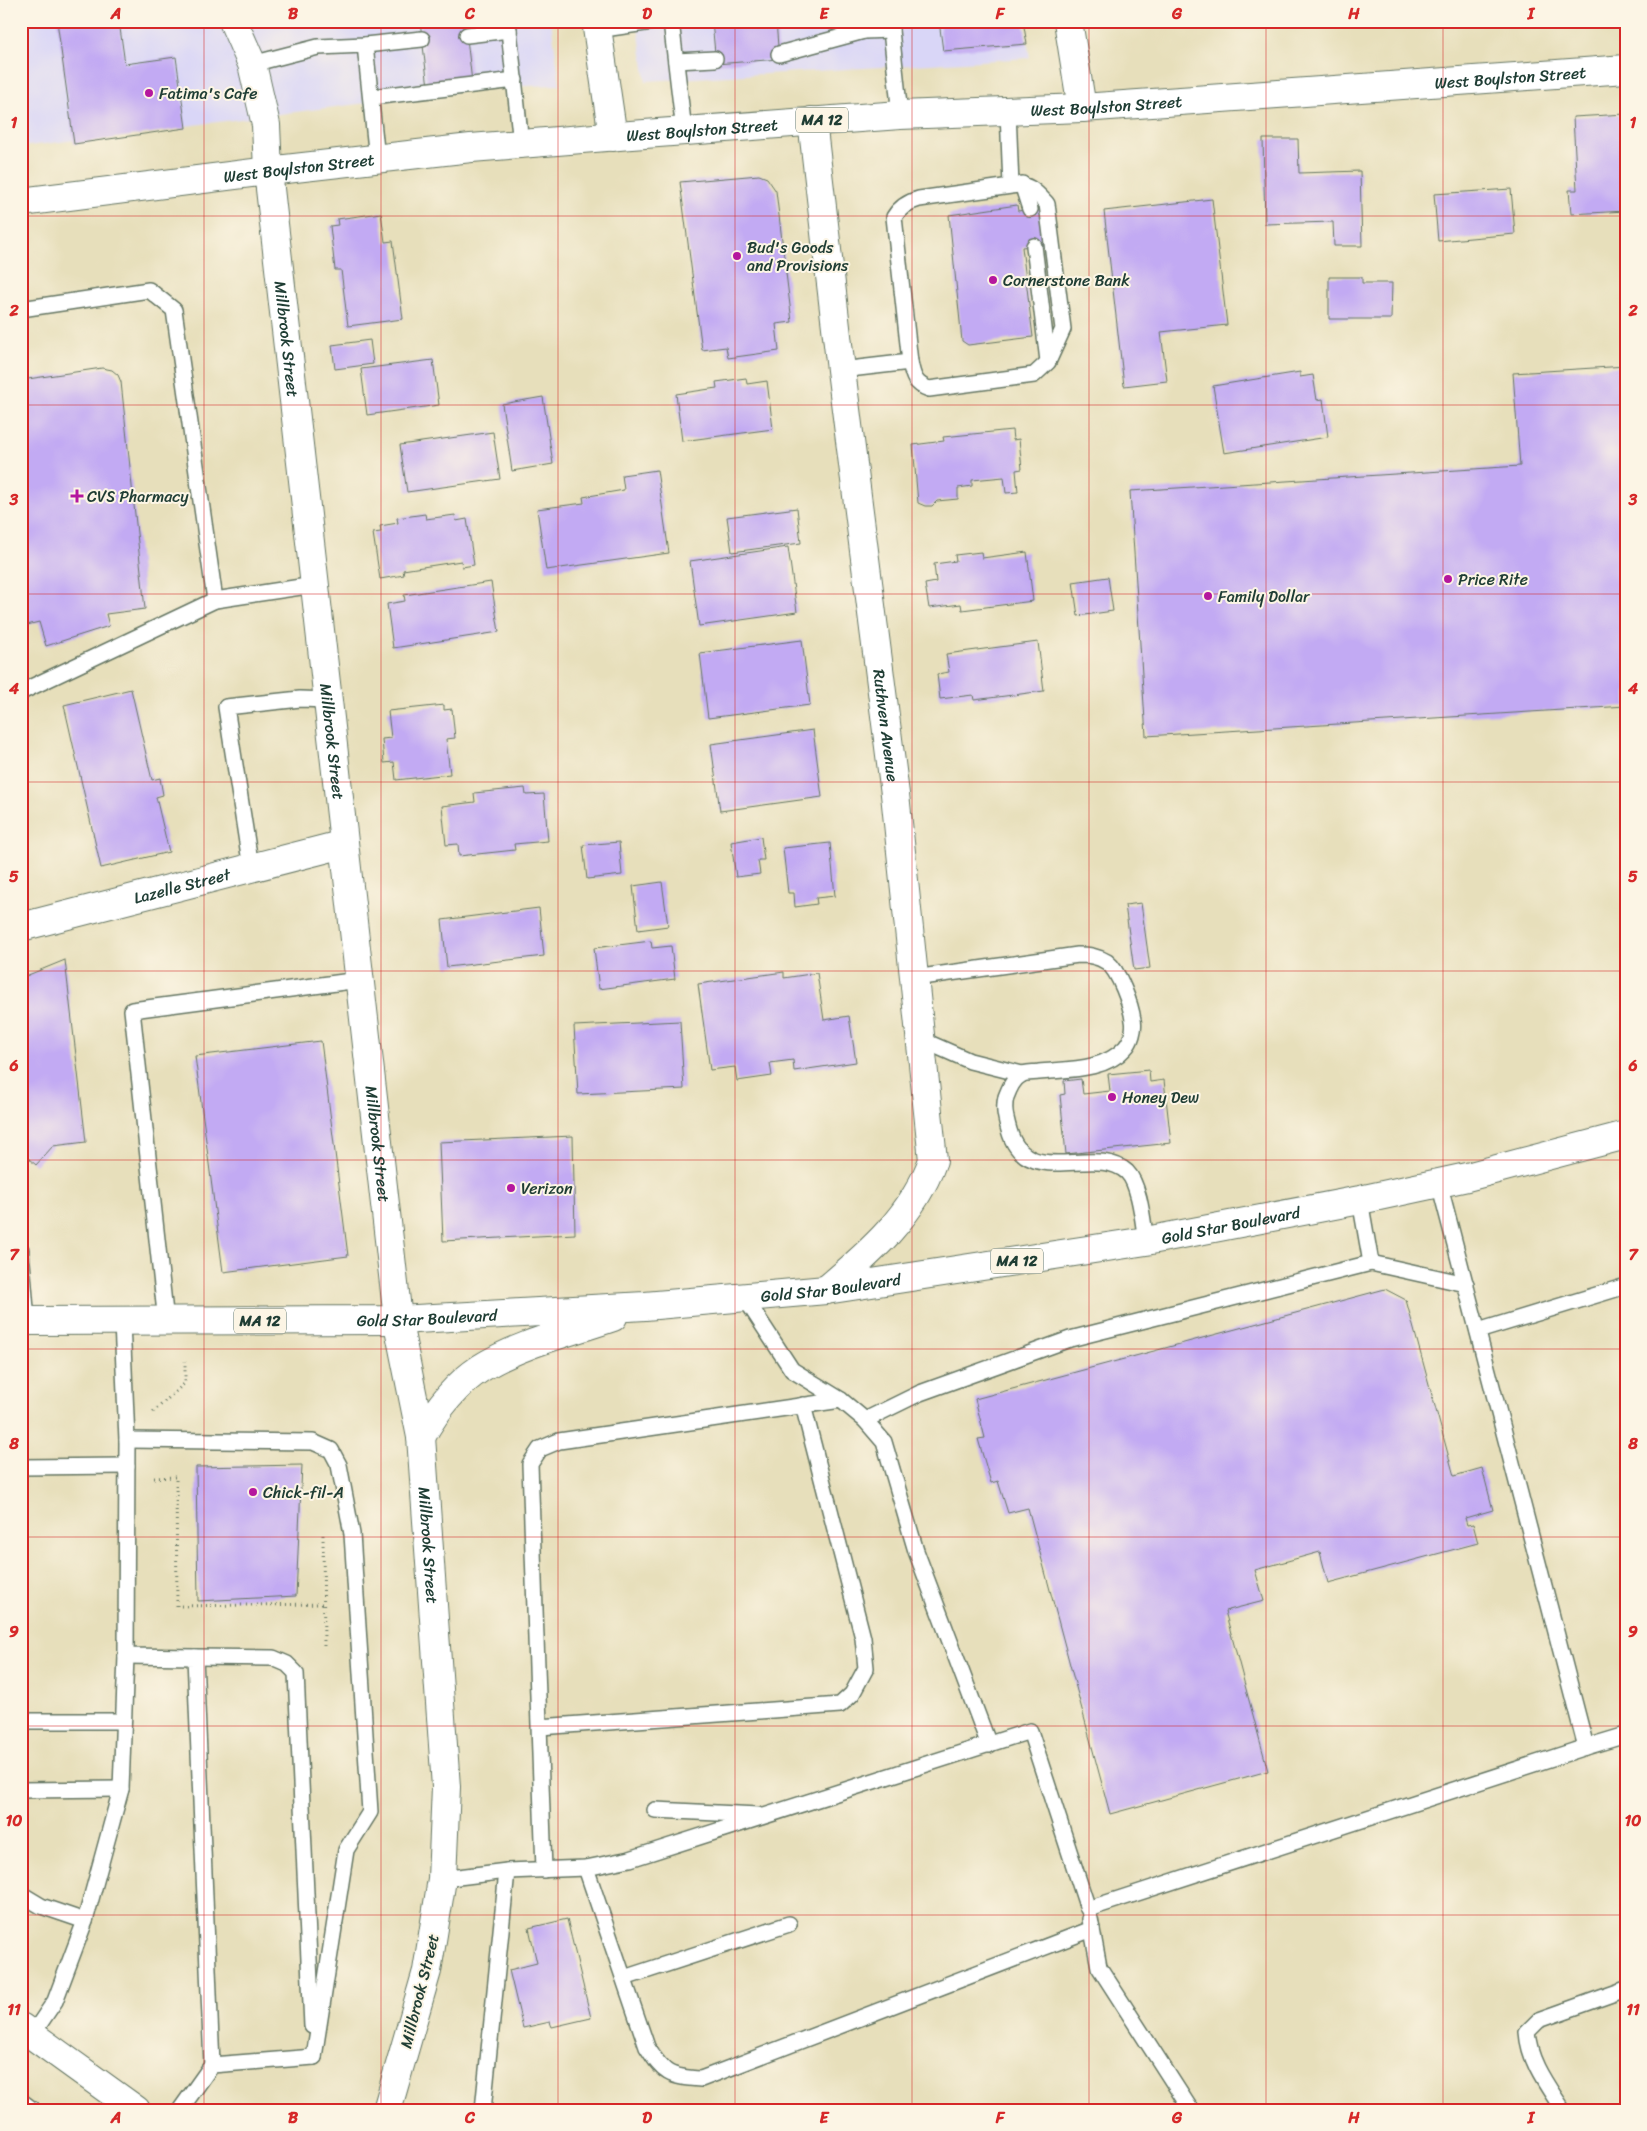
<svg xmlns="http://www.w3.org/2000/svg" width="1647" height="2131" viewBox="0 0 1647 2131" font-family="Sriracha,sans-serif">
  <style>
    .built { fill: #d9d6f7 }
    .building { fill: #c2aaf3 }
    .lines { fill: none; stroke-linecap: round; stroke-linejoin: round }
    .service-casing { stroke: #657663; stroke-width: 18 }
    .minor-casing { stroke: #657663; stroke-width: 30 }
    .secondary-casing { stroke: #657663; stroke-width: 30 }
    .primary-casing { stroke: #657663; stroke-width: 30 }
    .path { stroke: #657663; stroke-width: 3; stroke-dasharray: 1 4; stroke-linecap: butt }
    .service { stroke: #fff; stroke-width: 15 }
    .minor { stroke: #fff; stroke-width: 28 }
    .secondary { stroke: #fff; stroke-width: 28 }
    .primary { stroke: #fff; stroke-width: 28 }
    .grid { fill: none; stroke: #d62828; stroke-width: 1; stroke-opacity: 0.55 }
    .poi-dot { fill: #b5179e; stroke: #fcf5e5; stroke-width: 2 }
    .labels { text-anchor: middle; stroke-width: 4; stroke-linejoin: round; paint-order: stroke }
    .shield { fill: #fcf5e5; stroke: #617469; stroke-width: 1 }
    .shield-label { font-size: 15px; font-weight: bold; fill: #1f3d34 }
    .street-label { font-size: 16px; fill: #1f3d34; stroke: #fcf5e5 }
    .poi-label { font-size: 16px; fill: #1f3d34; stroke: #fcf5e5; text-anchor: start }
    .neatline { fill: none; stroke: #d62828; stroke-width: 2 }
    .grid-label { font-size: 16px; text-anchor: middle; font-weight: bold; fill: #d62828 }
  </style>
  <rect width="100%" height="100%" fill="#fcf5e5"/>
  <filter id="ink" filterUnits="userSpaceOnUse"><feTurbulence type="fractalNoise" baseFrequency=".02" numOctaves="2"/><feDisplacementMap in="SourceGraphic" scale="10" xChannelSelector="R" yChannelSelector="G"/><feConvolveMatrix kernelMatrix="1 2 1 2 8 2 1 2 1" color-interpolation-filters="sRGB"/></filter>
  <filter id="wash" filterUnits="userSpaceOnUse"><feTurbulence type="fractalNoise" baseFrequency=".0096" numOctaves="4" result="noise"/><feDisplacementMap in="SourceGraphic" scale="20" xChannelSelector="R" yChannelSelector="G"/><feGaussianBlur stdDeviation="1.12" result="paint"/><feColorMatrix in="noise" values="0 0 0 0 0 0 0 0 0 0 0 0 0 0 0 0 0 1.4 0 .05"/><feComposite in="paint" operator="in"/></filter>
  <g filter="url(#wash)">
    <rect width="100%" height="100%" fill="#e7dfbb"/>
    <g class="built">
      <polygon points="21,21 551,21 560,85 491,87 21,147"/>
      <polygon points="637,21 1024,21 1030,58 646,81"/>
    </g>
    <g id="blocks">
      <g class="building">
        <polygon points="57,21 119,21 125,64 176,57 186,128 74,144"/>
        <polygon points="420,21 465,21 472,82 428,87"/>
        <polygon points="712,21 776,21 779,59 716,64"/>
        <polygon points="939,21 1023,21 1027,44 943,51"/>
        <polygon points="1213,21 1237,21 1237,22 1214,26"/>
        <polygon points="1626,114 1626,211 1571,214 1569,190 1577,190 1573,117"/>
        <polygon points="1263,139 1298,139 1299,173 1360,171 1362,246 1334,246 1333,222 1265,224"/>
        <polygon points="759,175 767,178 776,191 792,322 776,324 779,351 728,358 726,347 702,350 680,182"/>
        <polygon points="1511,189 1515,234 1438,241 1434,194"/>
        <polygon points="1212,199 1227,325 1161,332 1167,381 1124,386 1104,211"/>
        <polygon points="1017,205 1018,211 1044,207 1049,244 1022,247 1033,337 968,345 962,341 949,215"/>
        <polygon points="381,213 385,242 393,241 403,319 348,326 341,270 335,270 330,226 338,225 337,219"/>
        <polygon points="1329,277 1362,277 1362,283 1392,283 1391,319 1329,319"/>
        <polygon points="370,340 373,364 335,369 332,345"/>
        <polygon points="433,360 439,405 367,415 361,369"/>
        <polygon points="1626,366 1626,706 1146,736 1130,491 1520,466 1513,373"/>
        <polygon points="102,368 112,370 118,375 121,382 145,609 106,614 109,626 46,646 39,622 27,625 21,621 21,380"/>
        <polygon points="1300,372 1300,377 1313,375 1317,400 1323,399 1328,437 1224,453 1213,386"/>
        <polygon points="746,378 747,384 767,381 773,429 682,441 676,394 717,388 716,382"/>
        <polygon points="543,397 553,464 512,471 502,404"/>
        <polygon points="1012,430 1013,440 1019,439 1022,469 1016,470 1018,492 1006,493 1004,477 972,480 972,486 958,488 958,499 937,501 932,506 925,506 918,503 913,445 944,441 943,437"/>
        <polygon points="493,432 500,479 407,492 400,445"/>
        <polygon points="657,470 669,553 546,570 537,509 584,503 583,497 624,490 622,475"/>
        <polygon points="797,508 801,543 732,552 727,517"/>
        <polygon points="425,514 426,519 455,515 456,521 467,519 474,565 462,567 461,561 403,570 404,575 380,579 373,533 381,532 380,526 398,523 397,518"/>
        <polygon points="788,547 797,612 699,626 690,561"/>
        <polygon points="981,552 982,558 1027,552 1033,601 962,610 961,604 929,608 925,584 936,582 934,564 956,561 955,555"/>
        <polygon points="1108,577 1113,611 1078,616 1073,582"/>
        <polygon points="491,582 499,632 393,648 387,604 405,601 404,595"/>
        <polygon points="802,640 810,705 708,718 700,653"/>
        <polygon points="1038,642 1044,691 974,700 973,695 940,699 937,674 949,672 946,654"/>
        <polygon points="131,689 152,780 160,778 163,795 156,797 169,852 101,868 64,705"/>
        <polygon points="444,705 444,710 452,709 455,738 446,739 450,774 396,780 394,762 384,763 382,739 391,738 388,711"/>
        <polygon points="813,730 822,797 720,811 711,744"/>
        <polygon points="525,788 526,795 544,794 548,841 514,844 515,850 459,856 458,844 446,845 442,806 475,802 474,793"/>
        <polygon points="761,837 764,860 758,860 760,874 736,877 731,842"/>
        <polygon points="619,842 622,875 587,879 583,845"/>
        <polygon points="830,843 835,896 816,898 817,904 795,907 794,893 788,893 783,848"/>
        <polygon points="662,882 668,926 638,930 633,886"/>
        <polygon points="1141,903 1150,968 1134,970 1125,905"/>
        <polygon points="539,908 544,956 447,967 442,920"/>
        <polygon points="651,941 652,948 671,946 675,979 599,989 594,948"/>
        <polygon points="65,960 86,1142 53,1146 36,1165 21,1152 21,978"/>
        <polygon points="784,972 784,978 817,973 824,1020 849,1016 856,1062 794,1071 793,1060 770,1063 772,1076 737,1081 735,1067 710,1070 698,984"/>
        <polygon points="680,1021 684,1089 578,1094 574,1026"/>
        <polygon points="321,1041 348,1256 223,1272 195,1056"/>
        <polygon points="1149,1070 1150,1082 1164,1080 1171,1143 1066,1154 1060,1095 1065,1094 1064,1081 1081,1079 1083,1094 1110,1091 1108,1074"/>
        <polygon points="573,1136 575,1234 443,1241 439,1142"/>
        <polygon points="1385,1289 1406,1300 1454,1476 1482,1468 1493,1510 1465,1518 1467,1525 1473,1524 1478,1543 1328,1583 1320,1552 1255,1570 1264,1601 1225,1611 1268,1771 1110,1814 1028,1508 1008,1513 998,1481 991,1483 978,1439 985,1438 975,1399"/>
        <polygon points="302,1465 296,1596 198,1601 196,1467"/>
        <polygon points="567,1919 591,2018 552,2027 550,2022 523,2028 509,1970 537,1963 529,1928"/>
      </g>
    </g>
  </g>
  <g filter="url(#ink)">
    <use href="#blocks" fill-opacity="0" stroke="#657663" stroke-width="1"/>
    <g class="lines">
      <defs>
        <g id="service">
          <polyline points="508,21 521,144"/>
          <polyline points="671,21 684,131"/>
          <polyline points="832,21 864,31 891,30"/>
          <polyline points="890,21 900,115"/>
          <polyline points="597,30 659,21"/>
          <polyline points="467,35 509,30"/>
          <polyline points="365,45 377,159"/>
          <polyline points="779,54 864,31"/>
          <polyline points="676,61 715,59"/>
          <polyline points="252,64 318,47 365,45 422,39"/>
          <polyline points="372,97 515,80"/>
          <path d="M1008,111L1011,186L919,199C908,202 900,207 894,217L910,362C913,377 915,384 929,389L1034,375L1048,362L1063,329L1047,204C1036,192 1028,182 1011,186"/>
          <polyline points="1022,184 1030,209"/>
          <polyline points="1034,246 1048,361"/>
          <polyline points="21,309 149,290 174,310 215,600"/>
          <polyline points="841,370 910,362"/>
          <polyline points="21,692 215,600 314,585"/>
          <polyline points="251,868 226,707 300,699 327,700"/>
          <path d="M914,978L1078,955C1089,955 1097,956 1107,962C1119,971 1131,1005 1133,1020C1135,1029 1131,1042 1125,1048C1105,1071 1066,1069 1039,1072C1034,1073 1025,1072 1021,1075C1013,1079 1009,1089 1006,1097C1003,1109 1006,1119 1009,1130C1026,1191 1095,1143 1127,1172C1140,1185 1143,1223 1146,1241"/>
          <polyline points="920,1039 970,1061 1022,1074"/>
          <polyline points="1360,1200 1371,1263"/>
          <polyline points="21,1250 27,1321"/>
          <polyline points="745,1298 792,1370 841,1400 865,1420 884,1442 916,1551 989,1745"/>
          <polyline points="122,1322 127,1440 126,1656 195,1657 212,2065"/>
          <polyline points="166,1322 132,1010 359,980"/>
          <polyline points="1478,1331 1626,1286"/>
          <polyline points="865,1420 920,1393 1070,1339 1371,1263 1466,1284"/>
          <polyline points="127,1440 313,1442 331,1450 339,1465 352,1534 370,1812 346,1850 314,2057"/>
          <polyline points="21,1467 127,1466"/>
          <polyline points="195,1657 273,1658 287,1664 296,1673 312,2026"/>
          <polyline points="21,1721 123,1721"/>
          <polyline points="540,1727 840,1705 852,1694 866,1668 863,1638 803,1405"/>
          <polyline points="1586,1747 1626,1735"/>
          <polyline points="21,1790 121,1789"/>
          <polyline points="655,1810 758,1815"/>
          <path d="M586,1868L647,2047C664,2074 669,2077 701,2079L1092,1929"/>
          <polyline points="544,1870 530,1464 540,1449 559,1441 841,1400"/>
          <polyline points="442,1879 507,1871 586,1868 630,1859 1030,1731 1088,1909 1586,1747 1439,1183"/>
          <polyline points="21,1894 41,1906 85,1921"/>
          <polyline points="1090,1919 1099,1967 1191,2110"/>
          <polyline points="624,1978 789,1924"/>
          <polyline points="32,2035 55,2001 85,1921 121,1789 126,1656"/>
          <polyline points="21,2101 33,2110"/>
          <polyline points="180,2110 212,2065 314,2057"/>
          <polyline points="483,2110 507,1871"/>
          <path d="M1563,2110C1547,2085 1529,2062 1527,2032L1539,2020L1626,1989"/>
        </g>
        <g id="minor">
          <polyline points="233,21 252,64 266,125 268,171"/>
          <polyline points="596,21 613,137"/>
          <polyline points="1068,21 1082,108"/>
          <path id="s1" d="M21,927L344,844"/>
          <polyline points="21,2027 136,2110"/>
        </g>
        <g id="secondary">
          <path id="s2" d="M812,121L841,370L895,794L933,1160C913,1216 870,1253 826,1290"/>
          <path id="s3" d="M268,171L399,1328L421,1437L446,1787L442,1879L427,1971L387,2110"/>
        </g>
        <g id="primary">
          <path id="s4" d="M21,202L268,171L471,148L631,135L900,115L1082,108L1626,69"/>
          <path id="s5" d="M21,1321L399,1320L645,1306L826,1290L1146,1241L1360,1200L1467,1177L1626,1135"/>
          <path d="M421,1437C436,1410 455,1385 481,1368C519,1344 570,1332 613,1317"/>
        </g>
      </defs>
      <use href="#service" class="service-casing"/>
      <use href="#minor" class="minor-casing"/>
      <use href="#secondary" class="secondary-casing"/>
      <use href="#primary" class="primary-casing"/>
      <g class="path">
        <polyline points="153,1412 185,1383 185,1361"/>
        <polyline points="154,1478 176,1477 177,1606 323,1604"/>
        <polyline points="323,1535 324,1647"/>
      </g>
      <use href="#service" class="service"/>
      <use href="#minor" class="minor"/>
      <use href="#secondary" class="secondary"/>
      <use href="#primary" class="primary"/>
    </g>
  </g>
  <path class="grid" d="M204,21V2110M381,21V2110M558,21V2110M735,21V2110M912,21V2110M1089,21V2110M1266,21V2110M1443,21V2110M21,216H1626M21,405H1626M21,594H1626M21,782H1626M21,971H1626M21,1160H1626M21,1349H1626M21,1537H1626M21,1726H1626M21,1915H1626"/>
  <g class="poi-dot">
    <circle cx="149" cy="93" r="5"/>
    <circle cx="737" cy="256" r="5"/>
    <circle cx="993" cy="280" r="5"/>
    <path d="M74.5 488.5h5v5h5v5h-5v5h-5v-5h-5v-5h5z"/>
    <circle cx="1448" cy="579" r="5"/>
    <circle cx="1208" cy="596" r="5"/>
    <circle cx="1112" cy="1097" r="5"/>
    <circle cx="511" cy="1188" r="5"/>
    <circle cx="253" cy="1492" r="5"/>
  </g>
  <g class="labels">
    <g class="shield">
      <rect x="796" y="107.5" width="52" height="25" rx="4"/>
      <rect x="991" y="1248.5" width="52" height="25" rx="4"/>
      <rect x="234" y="1308.5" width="52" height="25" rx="4"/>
    </g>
    <g class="shield-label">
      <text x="822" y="125">MA 12</text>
      <text x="1017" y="1266">MA 12</text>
      <text x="260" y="1326">MA 12</text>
    </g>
    <g class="street-label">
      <text dy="6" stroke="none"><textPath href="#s4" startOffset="1495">West Boylston Street</textPath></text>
      <text dy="6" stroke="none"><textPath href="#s4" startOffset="1090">West Boylston Street</textPath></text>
      <text dy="6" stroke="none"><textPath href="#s4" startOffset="685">West Boylston Street</textPath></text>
      <text dy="6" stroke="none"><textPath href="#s4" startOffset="280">West Boylston Street</textPath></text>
      <text dy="6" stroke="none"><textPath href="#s3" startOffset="169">Millbrook Street</textPath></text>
      <text dy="6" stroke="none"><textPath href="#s2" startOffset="609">Ruthven Avenue</textPath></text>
      <text dy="6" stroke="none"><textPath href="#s3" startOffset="574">Millbrook Street</textPath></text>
      <text dy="6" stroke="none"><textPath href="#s1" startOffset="166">Lazelle Street</textPath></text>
      <text dy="6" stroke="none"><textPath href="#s3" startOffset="979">Millbrook Street</textPath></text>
      <text dy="6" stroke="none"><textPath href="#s5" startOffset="1216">Gold Star Boulevard</textPath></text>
      <text dy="6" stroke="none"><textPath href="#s5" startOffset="811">Gold Star Boulevard</textPath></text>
      <text dy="6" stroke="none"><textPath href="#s5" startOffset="406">Gold Star Boulevard</textPath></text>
      <text dy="6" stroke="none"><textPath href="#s3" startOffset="1384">Millbrook Street</textPath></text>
      <text transform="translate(419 1991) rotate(-76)" y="6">Millbrook Street</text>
    </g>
    <g class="poi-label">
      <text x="159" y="99">Fatima's Cafe</text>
      <text x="747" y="253">Bud's Goods<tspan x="747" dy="18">and Provisions</tspan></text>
      <text x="1003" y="286">Cornerstone Bank</text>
      <text x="87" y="502">CVS Pharmacy</text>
      <text x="1458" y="585">Price Rite</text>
      <text x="1218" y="602">Family Dollar</text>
      <text x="1122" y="1103">Honey Dew</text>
      <text x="521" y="1194">Verizon</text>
      <text x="263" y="1498">Chick-fil-A</text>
    </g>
  </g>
  <rect width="1647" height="2131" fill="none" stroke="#fcf5e5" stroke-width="55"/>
  <rect x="28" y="28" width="1592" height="2076" class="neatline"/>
  <g class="grid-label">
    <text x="116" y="19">A</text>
    <text x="293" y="19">B</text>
    <text x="470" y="19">C</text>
    <text x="647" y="19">D</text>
    <text x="824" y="19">E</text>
    <text x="1000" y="19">F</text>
    <text x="1177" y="19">G</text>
    <text x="1354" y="19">H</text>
    <text x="1531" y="19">I</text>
    <text x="14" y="128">1</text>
    <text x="1633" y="128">1</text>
    <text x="14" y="316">2</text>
    <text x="1633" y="316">2</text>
    <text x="14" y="505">3</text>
    <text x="1633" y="505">3</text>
    <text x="14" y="694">4</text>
    <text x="1633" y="694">4</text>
    <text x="14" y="882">5</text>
    <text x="1633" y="882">5</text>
    <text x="14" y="1071">6</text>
    <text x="1633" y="1071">6</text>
    <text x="14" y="1260">7</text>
    <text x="1633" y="1260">7</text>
    <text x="14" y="1449">8</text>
    <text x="1633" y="1449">8</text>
    <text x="14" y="1637">9</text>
    <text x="1633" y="1637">9</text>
    <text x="14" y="1826">10</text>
    <text x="1633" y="1826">10</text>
    <text x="14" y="2015">11</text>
    <text x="1633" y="2015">11</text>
    <text x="116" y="2123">A</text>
    <text x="293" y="2123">B</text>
    <text x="470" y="2123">C</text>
    <text x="647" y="2123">D</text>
    <text x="824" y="2123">E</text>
    <text x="1000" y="2123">F</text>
    <text x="1177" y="2123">G</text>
    <text x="1354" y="2123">H</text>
    <text x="1531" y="2123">I</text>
  </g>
</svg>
